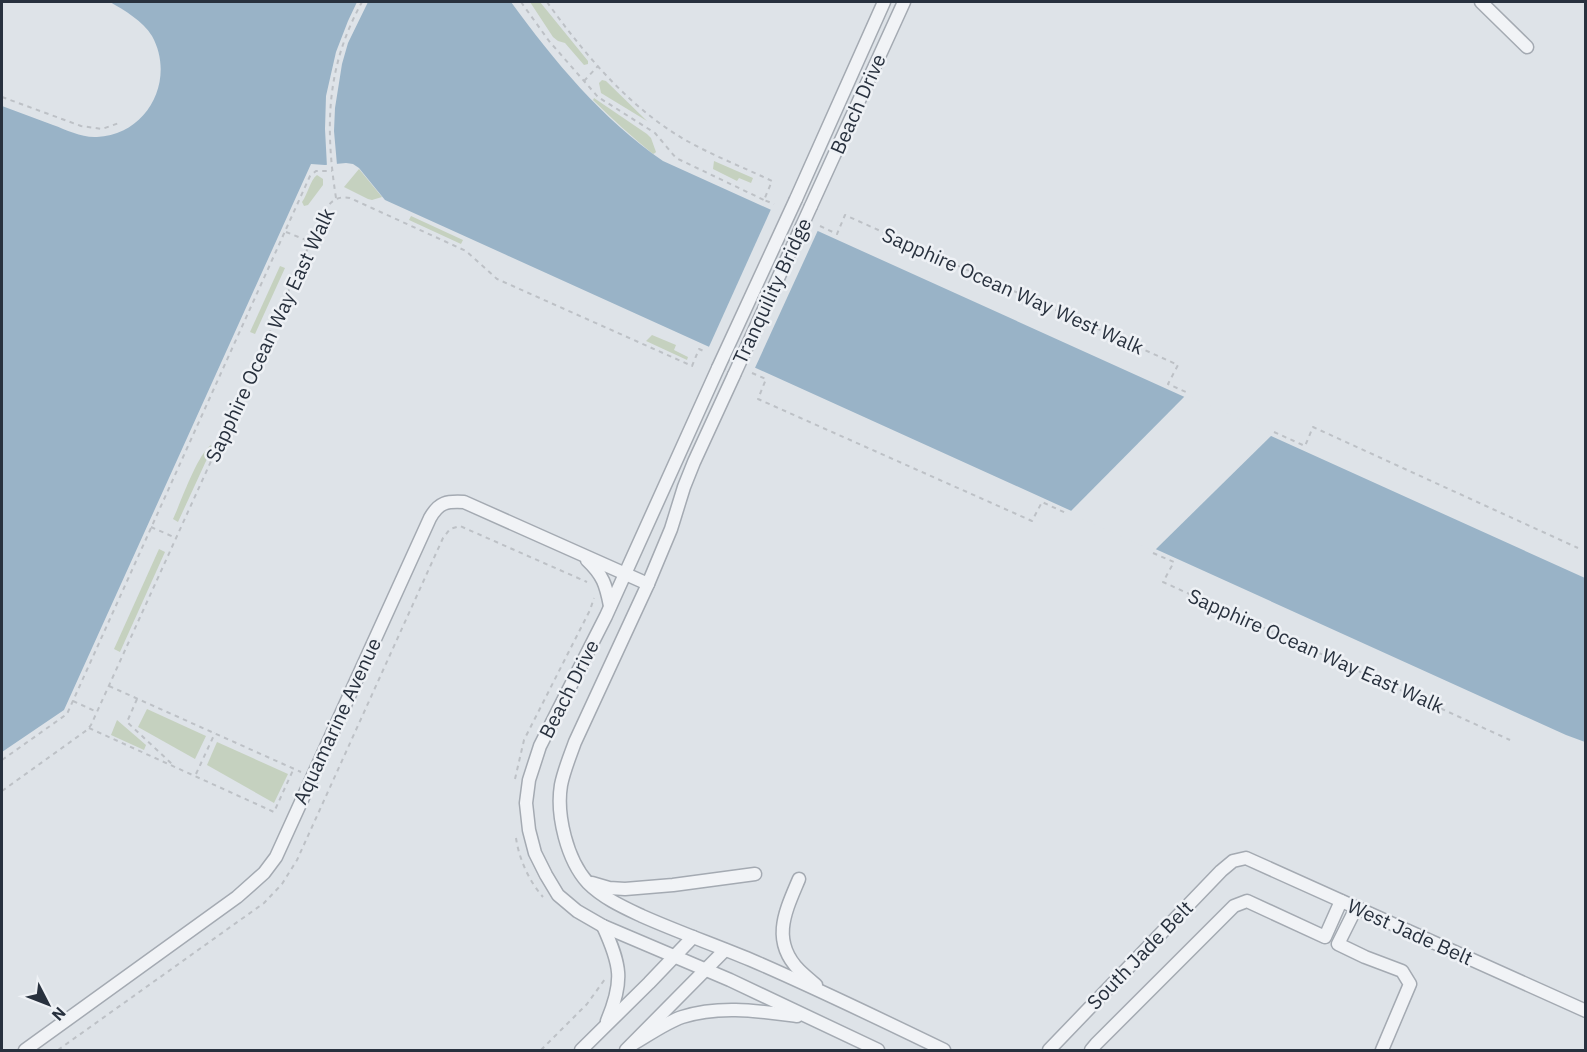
<svg xmlns="http://www.w3.org/2000/svg" width="1587" height="1052" viewBox="0 0 1587 1052" font-family="'IBM Plex Sans',sans-serif">
  <style>
    .green { fill: #c5d1bf }
    .water { fill: #99b3c7 }
    .pier { fill: #dee3e8 }
    .lines { fill: none; stroke-linecap: round; stroke-linejoin: round }
    .minor-casing { stroke: #a4aab2; stroke-width: 15 }
    .path { stroke: #bdc1c6; stroke-width: 2; stroke-dasharray: 4.5 4.5; stroke-linecap: butt }
    .minor { stroke: #f1f3f6; stroke-width: 12 }
    .minor-bridge-casing { stroke: #a4aab2; stroke-width: 15; stroke-linecap: butt }
    .minor-bridge { stroke: #f1f3f6; stroke-width: 12 }
    .labels { text-anchor: middle; stroke-width: 5; stroke-linejoin: round; paint-order: stroke }
    .street-label { font-size: 20px; fill: #28313e; stroke: #eef1f5 }
  </style>
  <rect width="100%" height="100%" fill="#dee3e8"/>
  <g class="green">
    <polygon points="530,2 540,2 588,61 588,64 584,65 565,43 558,41 553,37"/>
    <polygon points="602,80 606,81 647,121 601,93 599,83"/>
    <path d="M594,98L647,134L651,138L656,152L655,153L653,154C632,137 612,119 593,100Z"/>
    <polygon points="714,161 753,178 751,183 739,178 737,181 713,169"/>
    <polygon points="359,169 382,197 372,200 368,199 344,187"/>
    <path d="M317,175L323,179V185L308,205L304,206L302,202C308,194 310,180 317,175Z"/>
    <polygon points="411,216 463,240 461,244 409,220"/>
    <polygon points="280,266 285,268 255,334 250,332"/>
    <polygon points="652,335 676,345 674,350 688,357 687,360 646,341"/>
    <path d="M211,445L212,448L178,522L173,519C181,502 197,455 211,445Z"/>
    <polygon points="159,549 165,552 120,652 114,649"/>
    <polygon points="147,709 206,736 195,759 138,727"/>
    <polygon points="117,720 146,745 144,750 111,735"/>
    <polygon points="217,742 288,774 274,803 207,765"/>
  </g>
  <path class="water" d="M110,2H511C554,61 602,119 663,161L1585,578V742L1566,735L385,200L359,168L353,164L346,163L325,165L311,164L64,710L2,752V106C19,112 36,119 53,125C67,130 82,138 97,137C148,135 176,79 152,36C143,21 124,10 110,2Z"/>
  <g class="pier">
    <polygon points="357,2 368,2 348,43 342,64 335,108 334,131 337,165 327,167 325,129 326,96 336,52 348,21"/>
    <polygon points="772,207 819,228 754,370 708,349"/>
    <polygon points="1186,395 1273,434 1154,551 1069,513"/>
  </g>
  <g class="lines">
    <defs>
      <g id="minor">
        <polyline points="1481,2 1527,47"/>
        <polyline points="796,199 884,2"/>
        <polyline points="811,206 904,2"/>
        <polyline points="718,368 606,616 540,746 529,780 526,803 529,830 535,853 546,875 558,895 577,911 603,926 730,980 878,1050"/>
        <path d="M734,375L694,462L684,487L671,529L648,584L575,742C570,756 564,770 561,785C556,815 567,860 588,883C603,898 623,907 642,916C678,932 715,945 751,960C816,988 880,1019 944,1050"/>
        <path d="M587,560C603,575 606,585 610,606"/>
        <path d="M799,879C786,910 770,940 799,970C804,975 810,980 816,985"/>
        <polyline points="592,883 609,888 625,889 673,885 755,874"/>
        <polyline points="1356,908 1338,944 1365,957 1402,971 1410,984 1382,1050"/>
        <path d="M603,926C621,965 624,981 607,1021"/>
        <path d="M633,1044C647,1036 667,1022 682,1017C720,1005 758,1011 797,1016"/>
        <path d="M25,1050L237,897L264,873L276,857L430,518C439,502 447,501 464,502L648,584"/>
        <polyline points="581,1050 649,983 693,937"/>
        <polyline points="626,1050 725,950"/>
        <polyline points="1049,1050 1221,871 1233,861 1246,858 1586,1011"/>
        <polyline points="1091,1050 1096,1044 1234,906 1247,901 1325,937 1341,901"/>
      </g>
    </defs>
    <use href="#minor" class="minor-casing"/>
    <g class="path">
      <polyline points="521,2 549,41 598,97 655,133 676,158 764,200"/>
      <path d="M547,2C585,55 631,110 689,142C716,157 745,168 772,181L764,200L774,204"/>
      <polyline points="584,81 598,66"/>
      <polyline points="2,97 81,126 102,129 119,123"/>
      <path d="M336,198C325,127 326,67 362,2"/>
      <polyline points="820,226 837,234 845,215 1178,365 1168,384 1188,393"/>
      <polyline points="286,232 311,242"/>
      <polyline points="752,373 766,379 758,399 1032,521 1042,502 1068,514"/>
      <polyline points="1274,432 1305,446 1313,427 1578,548"/>
      <polyline points="151,527 176,538"/>
      <polyline points="1153,553 1174,562 1163,582 1510,740"/>
      <polyline points="109,686 301,772"/>
      <polyline points="137,699 127,722 172,764"/>
      <polyline points="73,701 97,712"/>
      <polyline points="89,728 274,812 294,768"/>
      <polyline points="2,760 67,714 310,176 316,171 332,171"/>
      <polyline points="196,774 215,733"/>
      <polyline points="515,779 524,740 590,610 594,598"/>
      <path d="M2,791L87,730L91,725L323,215C328,203 336,195 350,198L466,251L497,279L692,366L699,349L706,352"/>
      <path d="M516,838C519,859 529,881 543,897"/>
      <polyline points="58,1050 264,903 282,884 297,860 443,538 450,529 460,526 587,582"/>
      <polyline points="541,1050 587,1004 605,979"/>
    </g>
    <use href="#minor" class="minor"/>
    <defs>
      <g id="minor-bridge">
        <polyline points="718,368 796,199"/>
        <polyline points="734,375 811,206"/>
      </g>
    </defs>
    <use href="#minor-bridge" class="minor-bridge-casing"/>
    <use href="#minor-bridge" class="minor-bridge"/>
  </g>
  <g class="labels">
    <g class="street-label">
      <text transform="translate(858 104) rotate(-66)" y="7">Beach Drive</text>
      <text transform="translate(772 291) rotate(-65)" y="7">Tranquility Bridge</text>
      <text transform="translate(1013 291) rotate(24)" y="7">Sapphire Ocean Way West Walk</text>
      <text transform="translate(270 335) rotate(-65)" y="7">Sapphire Ocean Way East Walk</text>
      <text transform="translate(1316 651) rotate(24)" y="7">Sapphire Ocean Way East Walk</text>
      <text transform="translate(569 689) rotate(-63)" y="7">Beach Drive</text>
      <text transform="translate(337 721) rotate(-65)" y="7">Aquamarine Avenue</text>
      <text transform="translate(1410 932) rotate(24)" y="7">West Jade Belt</text>
      <text transform="translate(1140 955) rotate(-46)" y="7">South Jade Belt</text>
    </g>
  </g>
  <rect width="1587" height="1052" fill="none" stroke="#28313e" stroke-width="6"/>
  <g transform="translate(48 1004) rotate(132)" stroke="#eef1f5" stroke-width="4.5" paint-order="stroke">
  <path d="M0-4.5L10 22L0 15L-10 22Z" fill="#28313e"/>
  <text y="-9" font-size="16" font-weight="bold" text-anchor="middle" fill="#28313e">N</text>
  </g>
</svg>
